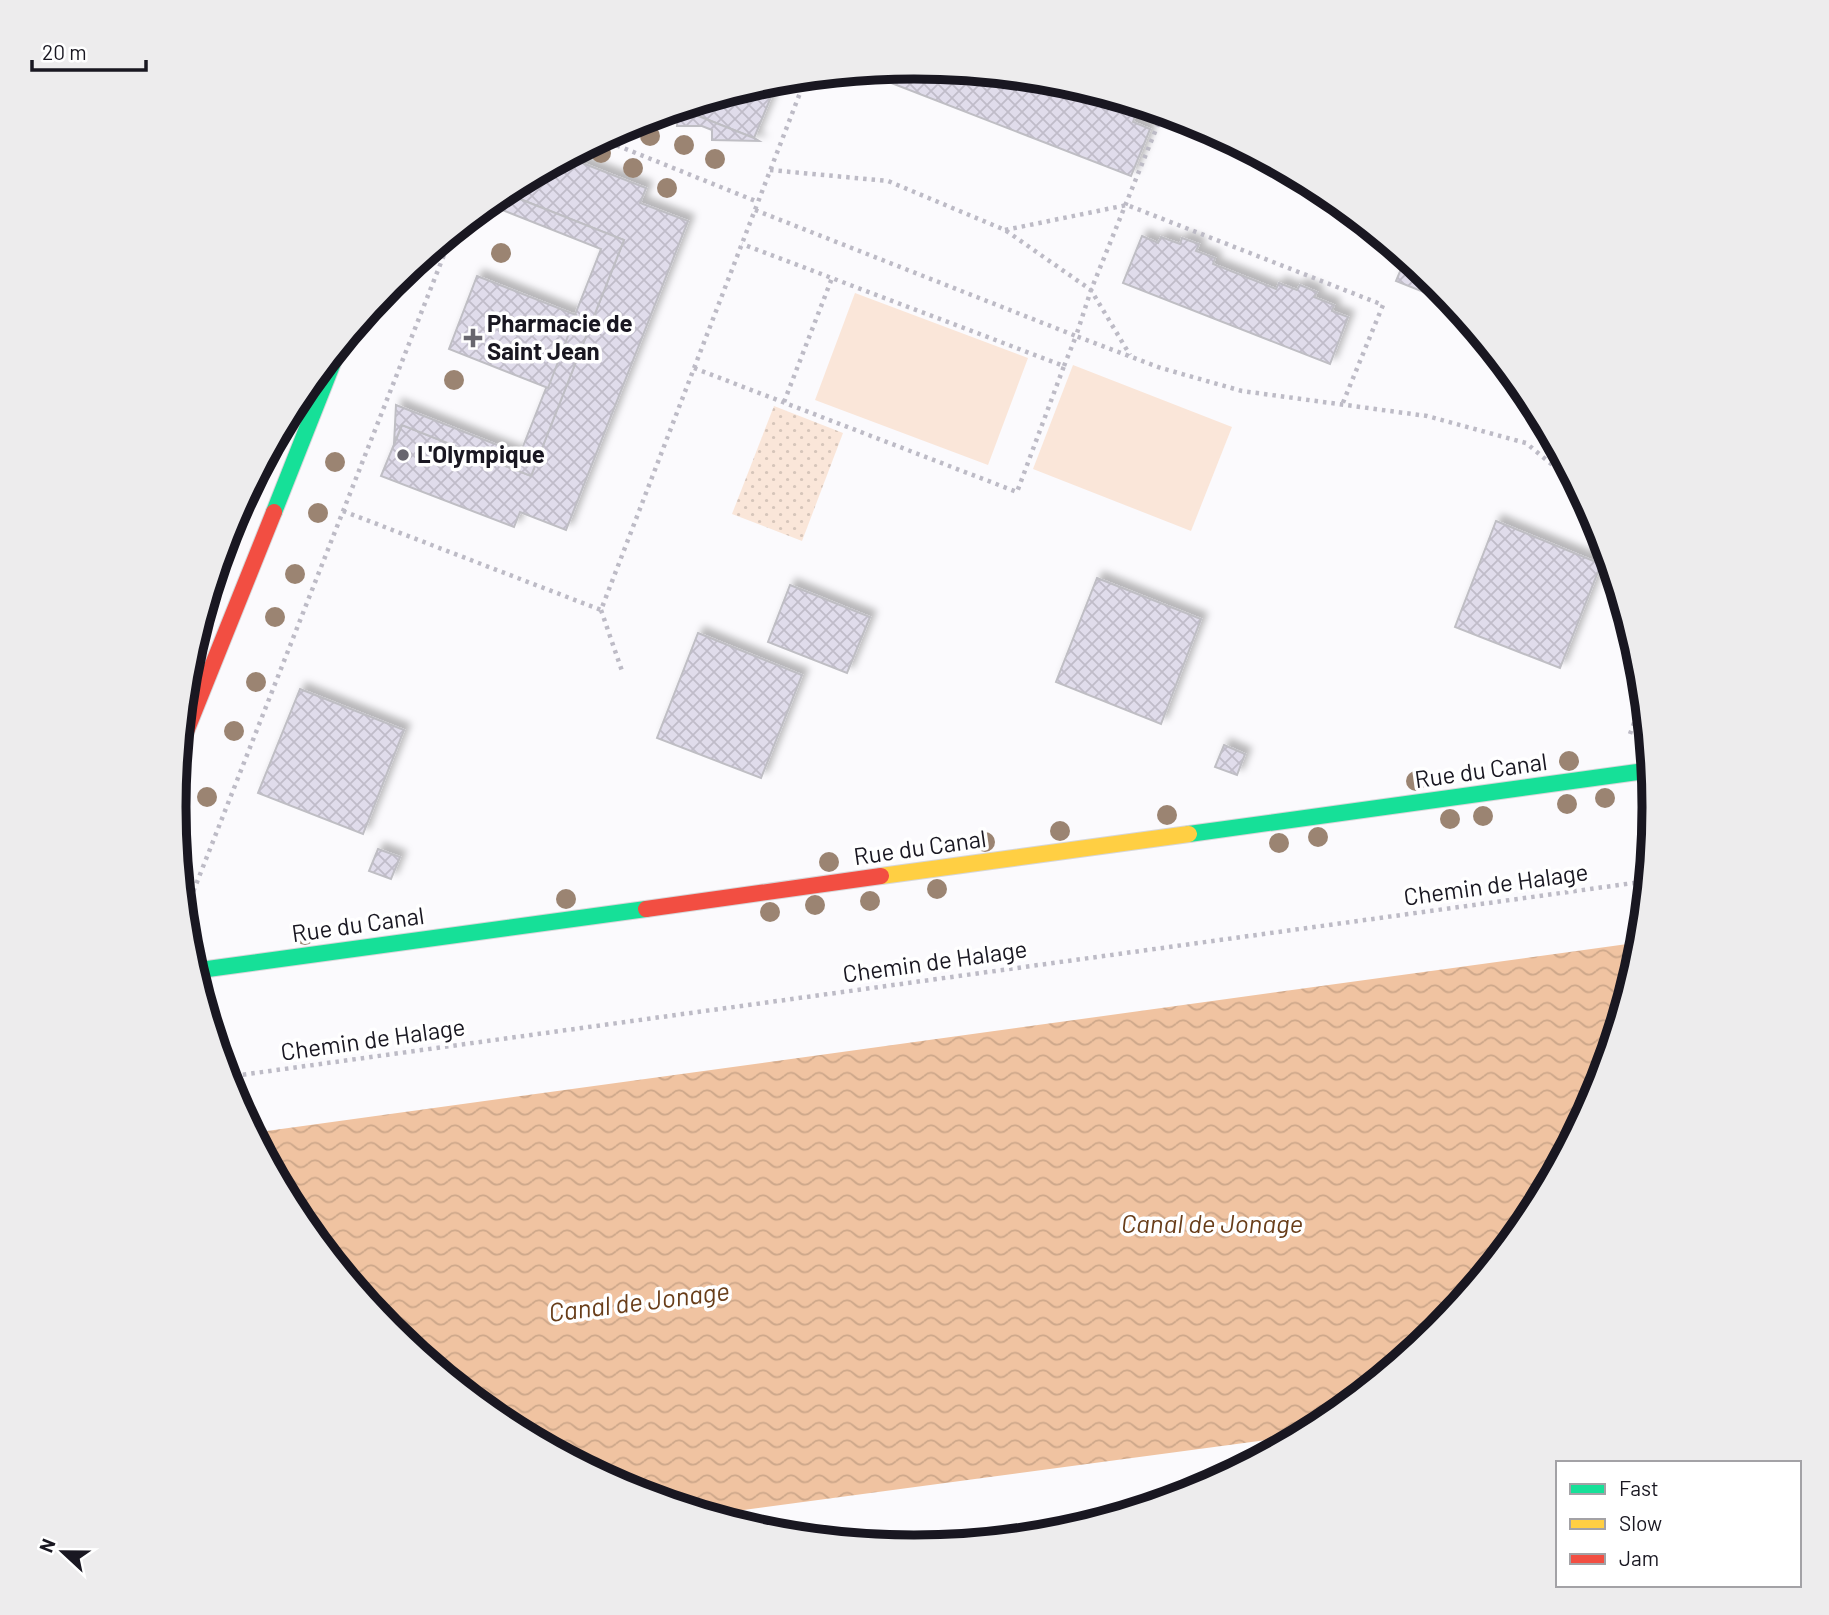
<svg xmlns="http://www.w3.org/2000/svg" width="1829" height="1615" viewBox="0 0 1829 1615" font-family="Barlow,sans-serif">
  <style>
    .park { fill: url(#park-dots) }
    .pitch { fill: #fae6d9 }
    .water { fill: url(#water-waves) }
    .building { fill: url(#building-cross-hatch); stroke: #bfbec4; stroke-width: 2; filter: url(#shadow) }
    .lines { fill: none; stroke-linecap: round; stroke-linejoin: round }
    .fast-casing { stroke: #d7d7d9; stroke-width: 18 }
    .slow-casing { stroke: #d7d7d9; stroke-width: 18 }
    .jam-casing { stroke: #d7d7d9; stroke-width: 18 }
    .path { stroke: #bdbbc6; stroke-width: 4.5; stroke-dasharray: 3.5 5; stroke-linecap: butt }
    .fast { stroke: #16e098; stroke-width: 16 }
    .slow { stroke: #ffcf43; stroke-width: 16 }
    .jam { stroke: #f24e42; stroke-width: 16 }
    .tree { fill: #9b8472 }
    .poi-dot { fill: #68666e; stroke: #fff; stroke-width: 2.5 }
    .labels { text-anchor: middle; stroke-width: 7; stroke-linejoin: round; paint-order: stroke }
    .poi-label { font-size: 24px; font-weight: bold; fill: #191721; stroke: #fff; text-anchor: start }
    .street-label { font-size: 24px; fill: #191721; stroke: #fff }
    .water-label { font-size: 26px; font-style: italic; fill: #683d19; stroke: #fff }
    .rim { fill: none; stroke: #191721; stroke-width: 9 }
  </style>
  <defs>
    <pattern id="park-dots" width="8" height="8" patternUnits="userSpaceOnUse" patternTransform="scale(1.75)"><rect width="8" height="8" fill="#fae6d9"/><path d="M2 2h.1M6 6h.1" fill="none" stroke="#d6c5ba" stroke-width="1.8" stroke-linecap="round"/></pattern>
    <pattern id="water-waves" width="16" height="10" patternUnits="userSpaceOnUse" patternTransform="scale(1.75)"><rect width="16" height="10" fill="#f0c3a1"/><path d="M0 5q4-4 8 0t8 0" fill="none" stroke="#cda78a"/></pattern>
    <pattern id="building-cross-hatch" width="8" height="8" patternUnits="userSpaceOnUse" patternTransform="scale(1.75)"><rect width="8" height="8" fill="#e0dceb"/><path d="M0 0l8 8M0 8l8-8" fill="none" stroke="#c0bcc9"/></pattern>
    <filter id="shadow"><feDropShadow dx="6" dy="-6" stdDeviation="3.5" flood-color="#0004"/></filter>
  </defs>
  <rect width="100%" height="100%" fill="#fbfafd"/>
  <polygon class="park" points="774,406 843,433 802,541 732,514"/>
  <g class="pitch">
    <polygon points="855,293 1028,358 988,465 815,400"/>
    <polygon points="1073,365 1232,427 1191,531 1033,469"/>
  </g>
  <polygon class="water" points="1642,942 1599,1091 1530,1220 1438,1332 1326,1424 1304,1435 706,1515 631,1492 503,1423 390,1331 298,1219 252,1133"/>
  <g class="building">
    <polygon points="915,67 1031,78 1029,82 1077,101 1080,95 1098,102 1101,94 1119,99 1116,109 1135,116 1133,122 1150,129 1131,176 863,72"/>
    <polygon points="757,85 773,92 754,138 678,108"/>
    <polygon points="678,108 754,138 759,141 712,140 712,130 702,126 677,126 678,116 667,112"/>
    <polygon points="567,157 646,188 640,203 688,221 566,530 520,512 514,527 381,476 402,425 531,476 624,240 502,192"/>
    <polygon points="502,192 624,240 531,476 402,425 394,444 396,405 520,454 601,249 487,204"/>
    <polygon points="1142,236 1158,243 1161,237 1180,244 1182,238 1199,244 1196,251 1215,258 1213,264 1276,289 1279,283 1297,290 1300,285 1317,292 1314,297 1334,305 1332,311 1348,317 1330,364 1123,283"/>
    <polygon points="1406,257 1439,284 1456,305 1396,281"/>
    <polygon points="477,276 576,315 548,388 449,349"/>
    <polygon points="1496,521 1601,564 1560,668 1455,627"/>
    <polygon points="1097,578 1201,619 1161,724 1056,682"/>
    <polygon points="790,585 870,617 847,673 768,642"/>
    <polygon points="698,633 802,675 761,778 657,738"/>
    <polygon points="300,689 404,730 363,834 258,793"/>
    <polygon points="1224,745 1245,754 1237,775 1215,767"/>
    <polygon points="378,849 400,857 391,879 369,871"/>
  </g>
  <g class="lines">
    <defs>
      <g id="fast">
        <polyline points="274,512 340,345"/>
        <polyline points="1189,834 1652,770"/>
        <polyline points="193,971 646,909"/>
      </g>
      <polyline id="slow" points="881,876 1189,834"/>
      <g id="jam">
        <polyline points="179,749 274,512"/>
        <polyline points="646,909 881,876"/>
      </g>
    </defs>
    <use href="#fast" class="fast-casing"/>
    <use href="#slow" class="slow-casing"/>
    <use href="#jam" class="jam-casing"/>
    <g class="path">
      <polyline points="601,139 758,202 805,80 800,78"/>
      <polyline points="770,170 888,181 1005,230 1091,290 1130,355"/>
      <polyline points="755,210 1076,336 1091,290 1163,112"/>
      <polyline points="1005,230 1127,205 1383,305 1342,405"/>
      <polyline points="1064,366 1076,336 1161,368 1242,391 1427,416 1526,443 1579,487"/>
      <polyline points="694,368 1017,492 1064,366 742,244"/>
      <polyline points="784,402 832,278"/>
      <polyline points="343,511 601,610 758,202"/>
      <polyline points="601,610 622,671"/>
      <polyline points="1630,734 1644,695"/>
      <polyline points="184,915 453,232"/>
      <polyline points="226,1077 1648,881"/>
    </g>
    <use href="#fast" class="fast"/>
    <use href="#slow" class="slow"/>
    <use href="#jam" class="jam"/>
  </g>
  <g class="tree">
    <circle cx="650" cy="136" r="10"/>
    <circle cx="684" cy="145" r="10"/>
    <circle cx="601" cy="153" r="10"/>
    <circle cx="715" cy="159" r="10"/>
    <circle cx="633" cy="168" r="10"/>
    <circle cx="667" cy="188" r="10"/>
    <circle cx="501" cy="253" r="10"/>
    <circle cx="454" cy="380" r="10"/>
    <circle cx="335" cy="462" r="10"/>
    <circle cx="318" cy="513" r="10"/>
    <circle cx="295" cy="574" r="10"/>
    <circle cx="275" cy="617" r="10"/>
    <circle cx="256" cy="682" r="10"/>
    <circle cx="234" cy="731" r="10"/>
    <circle cx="1569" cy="761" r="10"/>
    <circle cx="1416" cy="781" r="10"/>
    <circle cx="207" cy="797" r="10"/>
    <circle cx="1605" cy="798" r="10"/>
    <circle cx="1567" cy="804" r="10"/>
    <circle cx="1167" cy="815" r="10"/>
    <circle cx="1483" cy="816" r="10"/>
    <circle cx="1450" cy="819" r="10"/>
    <circle cx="1060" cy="831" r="10"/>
    <circle cx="1318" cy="837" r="10"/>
    <circle cx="985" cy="842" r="10"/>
    <circle cx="1279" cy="843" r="10"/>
    <circle cx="829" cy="862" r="10"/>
    <circle cx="937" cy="889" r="10"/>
    <circle cx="566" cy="899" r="10"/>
    <circle cx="870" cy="901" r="10"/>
    <circle cx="815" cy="905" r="10"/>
    <circle cx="770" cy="912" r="10"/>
    <circle cx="305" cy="935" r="10"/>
  </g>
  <g class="poi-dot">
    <path d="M469.5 327.5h7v7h7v7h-7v7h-7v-7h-7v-7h7z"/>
    <circle cx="403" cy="455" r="7"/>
  </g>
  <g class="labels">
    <g class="poi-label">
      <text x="487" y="332">Pharmacie de<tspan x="487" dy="28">Saint Jean</tspan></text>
      <text x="417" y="463">L'Olympique</text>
    </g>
    <g class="street-label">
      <text transform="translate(1481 771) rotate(-8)" y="8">Rue du Canal</text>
      <text transform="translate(920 848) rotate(-8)" y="8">Rue du Canal</text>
      <text transform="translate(1496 885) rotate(-8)" y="8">Chemin de Halage</text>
      <text transform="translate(358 925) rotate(-8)" y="8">Rue du Canal</text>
      <text transform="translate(935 962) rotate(-8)" y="8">Chemin de Halage</text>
      <text transform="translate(373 1040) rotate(-8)" y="8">Chemin de Halage</text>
    </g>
    <g class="water-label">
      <text x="1212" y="1233">Canal de Jonage</text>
      <text transform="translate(639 1302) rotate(-7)" y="9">Canal de Jonage</text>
    </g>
  </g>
  <path d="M0 0H1829V1615H0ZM186 807a728 728 0 1 1 1456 0a728 728 0 1 1-1456 0Z" fill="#edeced" fill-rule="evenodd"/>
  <path class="rim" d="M186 807a728 728 0 1 1 1456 0a728 728 0 1 1-1456 0Z"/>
  <rect x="1556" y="1461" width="245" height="126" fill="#ffffff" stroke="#a3a2a6" stroke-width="2"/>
  <rect x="1570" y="1484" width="35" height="10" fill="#16e098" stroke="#a3a2a6" stroke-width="2"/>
  <text x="1619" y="1496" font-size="21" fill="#191721">Fast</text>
  <rect x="1570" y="1519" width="35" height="10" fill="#ffcf43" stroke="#a3a2a6" stroke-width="2"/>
  <text x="1619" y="1531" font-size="21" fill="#191721">Slow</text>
  <rect x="1570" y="1554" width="35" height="10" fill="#f24e42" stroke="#a3a2a6" stroke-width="2"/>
  <text x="1619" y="1566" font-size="21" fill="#191721">Jam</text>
  <g transform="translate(63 1552) rotate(292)" stroke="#ffffff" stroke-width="5" paint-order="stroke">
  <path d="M0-5L12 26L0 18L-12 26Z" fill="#191721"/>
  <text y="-10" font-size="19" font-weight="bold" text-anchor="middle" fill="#191721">N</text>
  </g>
  <path d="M32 60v10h114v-10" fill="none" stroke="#191721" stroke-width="3.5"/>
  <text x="42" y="60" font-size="21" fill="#191721" stroke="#ffffff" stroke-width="5" paint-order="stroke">20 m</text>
</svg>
